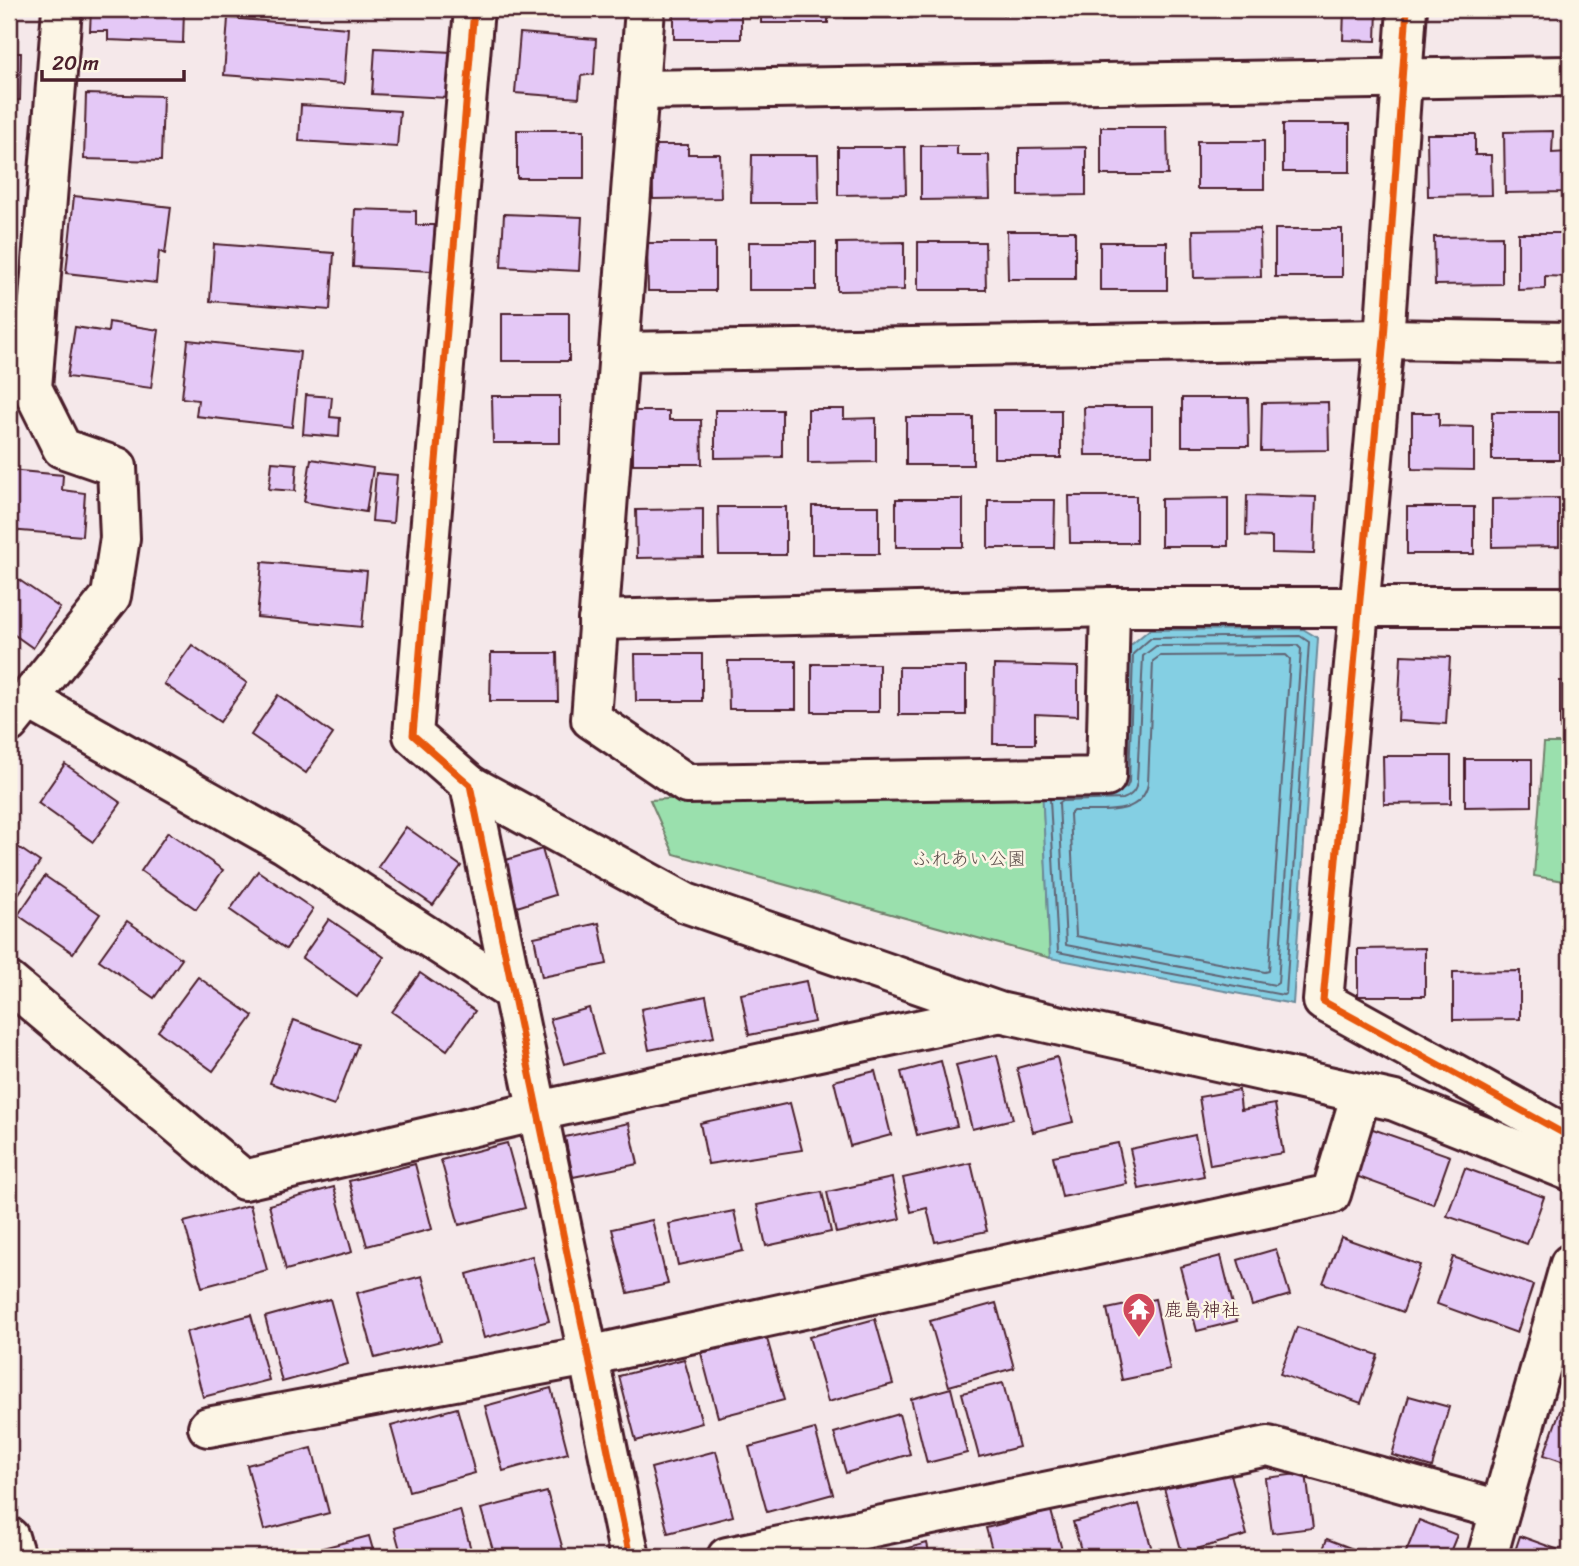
<svg xmlns="http://www.w3.org/2000/svg" width="1579" height="1566" viewBox="0 0 1579 1566" font-family="Sriracha,'Klee One',sans-serif">
  <style>
    .green { fill: #9ae0ad; stroke: #72806c; stroke-width: 2 }
    .water { fill: #84cfe3; stroke: #6d8999; stroke-width: 2 }
    .lines { fill: none; stroke-linecap: round; stroke-linejoin: round }
    .shore { stroke: #616575; stroke-width: 2 }
    .building { fill: #e4c8f6; stroke: #4a1f2b; stroke-width: 2 }
    .minor-casing { stroke: #4a1f2b; stroke-width: 44 }
    .minor { stroke: #fcf5e5; stroke-width: 38 }
    .cycleway-casing { stroke: #fcf5e5; stroke-width: 11 }
    .cycleway { stroke: #e8590c; stroke-width: 7 }
    .labels { text-anchor: middle; stroke-width: 5; stroke-linejoin: round; paint-order: stroke }
    .park-label { font-size: 19px; fill: #5e4f4c; stroke: #fcf5e5 }
    .poi-label { font-size: 19px; fill: #4a1f2b; stroke: #fcf5e5; text-anchor: start }
  </style>
  <rect width="100%" height="100%" fill="#f5e8ea"/>
  <filter id="ink" filterUnits="userSpaceOnUse"><feTurbulence type="fractalNoise" baseFrequency=".0143" numOctaves="2"/><feDisplacementMap in="SourceGraphic" scale="14" xChannelSelector="R" yChannelSelector="G"/><feConvolveMatrix kernelMatrix="1 2 1 2 8 2 1 2 1" color-interpolation-filters="sRGB"/></filter>
  <g filter="url(#ink)">
    <g class="green">
      <polygon points="1544,743 1570,743 1570,882 1534,876"/>
      <polygon points="1042,778 1050,958 674,854 650,800"/>
    </g>
    <polygon class="water" points="1303,629 1318,638 1293,1004 1050,958 1042,786 1121,783 1126,649 1149,630"/>
    <g class="lines">
      <g class="shore">
        <path d="M1297,645L1301,649L1278,983L1275,985L1066,945L1059,803L1062,801L1123,799C1132,796 1136,791 1137,782L1143,656L1156,646Z"/>
        <path d="M1286,655L1290,659L1269,971L1265,972L1076,936L1070,814L1073,811C1099,810 1141,818 1148,784L1153,661L1160,656Z"/>
        <polyline points="1050,799 1058,952 1283,995 1286,994 1309,642 1300,636 1151,638 1133,654 1129,782 1127,787 1122,790"/>
      </g>
    </g>
    <g class="building">
      <polygon points="91,9 184,9 183,43 108,40 108,31 90,31"/>
      <rect x="674" y="9" width="67" height="30"/>
      <rect x="761" y="9" width="67" height="14"/>
      <rect x="845" y="9" width="67" height="9"/>
      <polygon points="937,9 1005,9 1005,15 937,16"/>
      <polygon points="1026,9 1093,9 1093,17 1026,18"/>
      <rect x="1114" y="9" width="67" height="5"/>
      <polygon points="1344,9 1377,9 1376,41 1343,40"/>
      <polygon points="228,18 348,28 344,84 224,75"/>
      <polygon points="520,33 596,39 594,74 581,76 579,98 515,93"/>
      <polygon points="375,48 452,52 449,98 372,94"/>
      <polygon points="9,53 21,53 20,100 9,101"/>
      <polygon points="86,94 163,96 161,161 84,159"/>
      <polygon points="301,105 400,111 397,147 299,141"/>
      <rect x="1283" y="124" width="67" height="48"/>
      <polygon points="1101,127 1167,127 1168,175 1101,175"/>
      <rect x="517" y="130" width="67" height="48"/>
      <polygon points="1553,131 1552,153 1569,152 1570,192 1505,193 1504,132"/>
      <polygon points="1427,134 1475,134 1475,155 1491,155 1492,195 1428,196"/>
      <rect x="1197" y="141" width="67" height="48"/>
      <polygon points="652,145 688,145 688,154 720,154 721,198 653,199"/>
      <polygon points="921,146 957,146 957,155 989,155 990,199 921,200"/>
      <polygon points="838,147 905,147 906,194 838,195"/>
      <polygon points="1086,147 1086,195 1019,196 1019,148"/>
      <polygon points="752,155 818,155 819,203 751,203"/>
      <polygon points="74,196 171,207 165,254 159,251 156,283 66,273"/>
      <polygon points="355,209 416,211 416,225 435,225 433,271 353,267"/>
      <polygon points="504,214 582,217 579,271 501,267"/>
      <polygon points="1260,229 1261,277 1194,278 1193,230"/>
      <rect x="1275" y="229" width="67" height="48"/>
      <polygon points="1007,231 1075,231 1075,279 1008,279"/>
      <polygon points="1518,233 1570,233 1570,277 1545,276 1545,289 1518,290"/>
      <polygon points="1502,236 1502,284 1435,285 1434,237"/>
      <rect x="749" y="242" width="67" height="48"/>
      <polygon points="904,242 904,290 837,291 837,243"/>
      <polygon points="918,242 985,242 986,290 918,290"/>
      <rect x="1100" y="242" width="67" height="48"/>
      <polygon points="647,243 715,243 715,291 648,291"/>
      <polygon points="214,244 334,253 330,310 210,301"/>
      <rect x="502" y="313" width="67" height="48"/>
      <polygon points="109,322 159,330 151,388 67,377 75,327 108,332"/>
      <polygon points="188,340 300,352 292,427 196,416 198,400 182,398"/>
      <polygon points="306,395 332,397 330,417 340,418 339,437 303,434"/>
      <polygon points="492,396 560,396 560,443 493,443"/>
      <polygon points="1182,398 1248,398 1249,446 1182,446"/>
      <polygon points="1328,402 1329,450 1261,451 1262,403"/>
      <polygon points="1084,407 1152,407 1152,455 1085,455"/>
      <polygon points="808,409 844,409 844,419 876,418 876,462 808,463"/>
      <polygon points="715,410 782,410 782,457 715,458"/>
      <rect x="994" y="410" width="67" height="48"/>
      <polygon points="633,411 669,411 669,420 701,420 702,464 633,464"/>
      <rect x="1492" y="412" width="67" height="48"/>
      <polygon points="1412,413 1439,413 1439,426 1474,427 1474,470 1412,469"/>
      <rect x="906" y="417" width="67" height="48"/>
      <polygon points="311,459 373,468 366,512 304,502"/>
      <polygon points="272,462 297,464 295,491 269,489"/>
      <polygon points="9,470 63,475 62,490 85,493 82,536 9,530"/>
      <polygon points="376,473 397,475 393,523 372,521"/>
      <polygon points="1247,495 1316,497 1314,554 1272,553 1272,537 1246,536"/>
      <polygon points="1069,496 1136,496 1136,543 1070,543"/>
      <polygon points="1228,498 1228,546 1161,546 1161,499"/>
      <polygon points="1559,498 1559,546 1492,547 1492,499"/>
      <rect x="896" y="499" width="67" height="48"/>
      <polygon points="988,500 1055,500 1054,548 988,548"/>
      <rect x="812" y="506" width="67" height="48"/>
      <polygon points="718,507 786,507 786,555 719,555"/>
      <rect x="1407" y="507" width="67" height="47"/>
      <polygon points="703,509 703,557 637,558 636,510"/>
      <polygon points="262,562 367,571 362,627 257,617"/>
      <polygon points="9,573 60,608 33,648 9,631"/>
      <polygon points="192,645 247,683 220,722 164,684"/>
      <polygon points="491,653 557,653 558,701 490,701"/>
      <polygon points="635,654 702,654 702,701 636,701"/>
      <polygon points="1401,655 1450,657 1446,724 1398,721"/>
      <polygon points="728,661 796,661 796,709 729,709"/>
      <rect x="812" y="664" width="67" height="48"/>
      <polygon points="994,665 1078,667 1078,716 1035,714 1035,744 993,744"/>
      <rect x="899" y="667" width="67" height="48"/>
      <rect x="1560" y="681" width="10" height="48"/>
      <polygon points="278,695 333,734 306,773 251,735"/>
      <polygon points="1383,756 1451,756 1451,803 1384,804"/>
      <polygon points="1465,759 1532,759 1532,806 1465,807"/>
      <polygon points="65,764 121,803 93,842 38,803"/>
      <polygon points="406,827 461,866 433,905 378,867"/>
      <polygon points="168,832 223,870 196,909 141,871"/>
      <polygon points="9,841 40,862 13,902 9,899"/>
      <polygon points="542,849 555,895 517,907 503,861"/>
      <polygon points="258,871 313,909 286,949 230,910"/>
      <polygon points="45,876 100,914 73,953 18,915"/>
      <polygon points="329,919 384,957 357,997 302,958"/>
      <polygon points="127,921 182,959 154,998 99,960"/>
      <polygon points="599,923 607,964 542,977 534,937"/>
      <polygon points="1425,948 1425,996 1358,996 1358,949"/>
      <polygon points="1520,971 1520,1019 1453,1020 1453,972"/>
      <polygon points="420,973 475,1011 447,1050 392,1012"/>
      <polygon points="198,977 253,1016 213,1071 158,1031"/>
      <polygon points="806,981 814,1022 749,1035 741,994"/>
      <polygon points="706,996 714,1037 649,1050 641,1009"/>
      <polygon points="589,1008 602,1054 564,1064 550,1019"/>
      <polygon points="294,1020 358,1044 334,1106 270,1083"/>
      <polygon points="997,1055 1013,1119 972,1129 956,1065"/>
      <polygon points="1057,1057 1073,1122 1033,1132 1017,1068"/>
      <polygon points="941,1061 957,1126 917,1135 901,1072"/>
      <polygon points="875,1071 891,1135 850,1146 834,1081"/>
      <polygon points="1239,1090 1241,1110 1275,1104 1283,1153 1210,1165 1199,1097"/>
      <polygon points="790,1103 802,1150 708,1164 700,1123"/>
      <polygon points="629,1123 638,1164 573,1177 565,1137"/>
      <polygon points="1370,1128 1450,1156 1433,1204 1353,1175"/>
      <polygon points="1195,1135 1204,1176 1139,1189 1130,1149"/>
      <polygon points="507,1143 525,1208 459,1225 441,1160"/>
      <polygon points="1118,1143 1127,1184 1062,1197 1053,1156"/>
      <polygon points="971,1163 987,1231 935,1242 927,1208 911,1212 903,1178"/>
      <polygon points="415,1164 432,1229 367,1246 349,1181"/>
      <polygon points="1465,1168 1544,1197 1527,1244 1447,1216"/>
      <polygon points="892,1178 900,1219 836,1233 827,1192"/>
      <polygon points="334,1187 352,1252 286,1270 269,1205"/>
      <polygon points="822,1192 831,1232 766,1246 757,1205"/>
      <polygon points="250,1205 267,1270 202,1287 184,1222"/>
      <polygon points="734,1211 743,1251 678,1265 669,1224"/>
      <polygon points="652,1220 668,1284 628,1293 612,1229"/>
      <polygon points="1341,1237 1420,1265 1403,1312 1323,1283"/>
      <polygon points="1276,1249 1290,1295 1252,1306 1238,1260"/>
      <polygon points="532,1256 549,1321 484,1338 467,1274"/>
      <polygon points="1221,1256 1237,1321 1197,1331 1180,1267"/>
      <polygon points="1453,1257 1533,1285 1517,1333 1437,1304"/>
      <polygon points="422,1276 441,1341 375,1358 357,1293"/>
      <polygon points="330,1299 348,1364 282,1382 265,1317"/>
      <polygon points="1155,1299 1170,1370 1122,1380 1107,1309"/>
      <polygon points="996,1303 1014,1368 949,1386 930,1321"/>
      <polygon points="251,1315 269,1380 203,1397 186,1332"/>
      <polygon points="875,1319 893,1384 828,1402 809,1337"/>
      <polygon points="1297,1327 1378,1355 1361,1403 1280,1374"/>
      <polygon points="766,1335 784,1400 718,1417 701,1353"/>
      <polygon points="684,1359 702,1423 636,1441 619,1376"/>
      <polygon points="1003,1383 1019,1447 979,1457 962,1393"/>
      <polygon points="551,1388 568,1453 503,1471 485,1406"/>
      <polygon points="951,1388 967,1453 927,1463 911,1399"/>
      <polygon points="1409,1396 1449,1407 1432,1467 1392,1455"/>
      <polygon points="457,1408 475,1473 409,1491 391,1426"/>
      <polygon points="1561,1408 1570,1411 1570,1464 1544,1455"/>
      <polygon points="899,1414 910,1454 846,1473 834,1433"/>
      <polygon points="815,1429 833,1494 767,1512 749,1447"/>
      <polygon points="312,1448 329,1513 264,1530 247,1465"/>
      <polygon points="716,1451 733,1516 668,1533 651,1468"/>
      <polygon points="1230,1470 1247,1535 1182,1553 1164,1488"/>
      <polygon points="1306,1473 1313,1528 1272,1533 1265,1478"/>
      <polygon points="547,1492 565,1557 495,1557 481,1509"/>
      <polygon points="1139,1504 1154,1557 1083,1557 1073,1522"/>
      <polygon points="460,1510 473,1557 402,1557 394,1528"/>
      <polygon points="1051,1511 1064,1557 994,1557 986,1528"/>
      <polygon points="1419,1520 1457,1535 1448,1557 1404,1557"/>
      <polygon points="369,1536 375,1557 304,1557 303,1553"/>
      <polygon points="1520,1536 1570,1554 1570,1557 1513,1557"/>
      <polygon points="1327,1539 1374,1557 1320,1557"/>
      <polygon points="927,1543 930,1557 876,1557"/>
    </g>
    <g class="lines">
      <defs>
        <g id="minor">
          <polyline points="474,9 413,735 470,785 630,1557"/>
          <polyline points="645,9 591,719 687,784 1106,777 1110,607"/>
          <polyline points="1407,9 1384,339 1323,1001 1570,1137"/>
          <polyline points="639,90 1570,76"/>
          <polyline points="619,352 1384,339 1570,342"/>
          <polyline points="598,620 1110,607 1570,607"/>
          <polyline points="28,699 285,844 513,992"/>
          <polyline points="9,723 111,596 120,538 117,467 62,448 32,388 62,9"/>
          <polyline points="470,785 686,903 999,1012 1395,1101 1570,1171"/>
          <polyline points="9,982 244,1180 538,1111 997,1013"/>
          <polyline points="208,1427 588,1356 1331,1194 1361,1094"/>
          <polyline points="9,1537 15,1557"/>
          <polyline points="727,1557 1268,1446 1500,1510"/>
          <polyline points="1487,1557 1570,1264"/>
        </g>
      </defs>
      <use href="#minor" class="minor-casing"/>
      <use href="#minor" class="minor"/>
      <defs>
        <g id="cycleway">
          <polyline points="474,9 413,735 470,785 630,1557"/>
          <polyline points="1407,9 1384,339 1323,1001 1570,1137"/>
        </g>
      </defs>
      <use href="#cycleway" class="cycleway-casing"/>
      <use href="#cycleway" class="cycleway"/>
    </g>
  </g>
  <defs>
    <symbol id="temple-pin" viewBox="-11 -11 22 30"><path d="M0 17L-7.5 6A9.5 9.5 0 1 1 7.5 6Z" fill="#d1495b" stroke="#fcf5e5"/><path d="M0-6L5-2H3V0L6.5 2.5H4V6H1.5V3h-3V6H-4V2.5H-6.5L-3 0V-2H-5Z" fill="#fff"/></symbol>
  </defs>
  <g fill-rule="evenodd">
    <use href="#temple-pin" x="1120" y="1290" width="38" height="52"/>
  </g>
  <g class="labels">
    <g class="park-label">
      <text x="969" y="865">ふれあい公園</text>
    </g>
    <g class="poi-label">
      <text x="1164" y="1316">鹿島神社</text>
    </g>
  </g>
  <rect width="1579" height="1566" fill="none" stroke="#fcf5e5" stroke-width="35"/>
  <rect x="18" y="18" width="1544" height="1531" fill="none" stroke="#4a1f2b" stroke-width="2.5" filter="url(#ink)"/>
  <path d="M42 70v10h142v-10" fill="none" stroke="#4a1f2b" stroke-width="3.5"/>
  <text x="52" y="70" font-size="21" fill="#4a1f2b" stroke="#fcf5e5" stroke-width="5" paint-order="stroke">20 m</text>
</svg>
